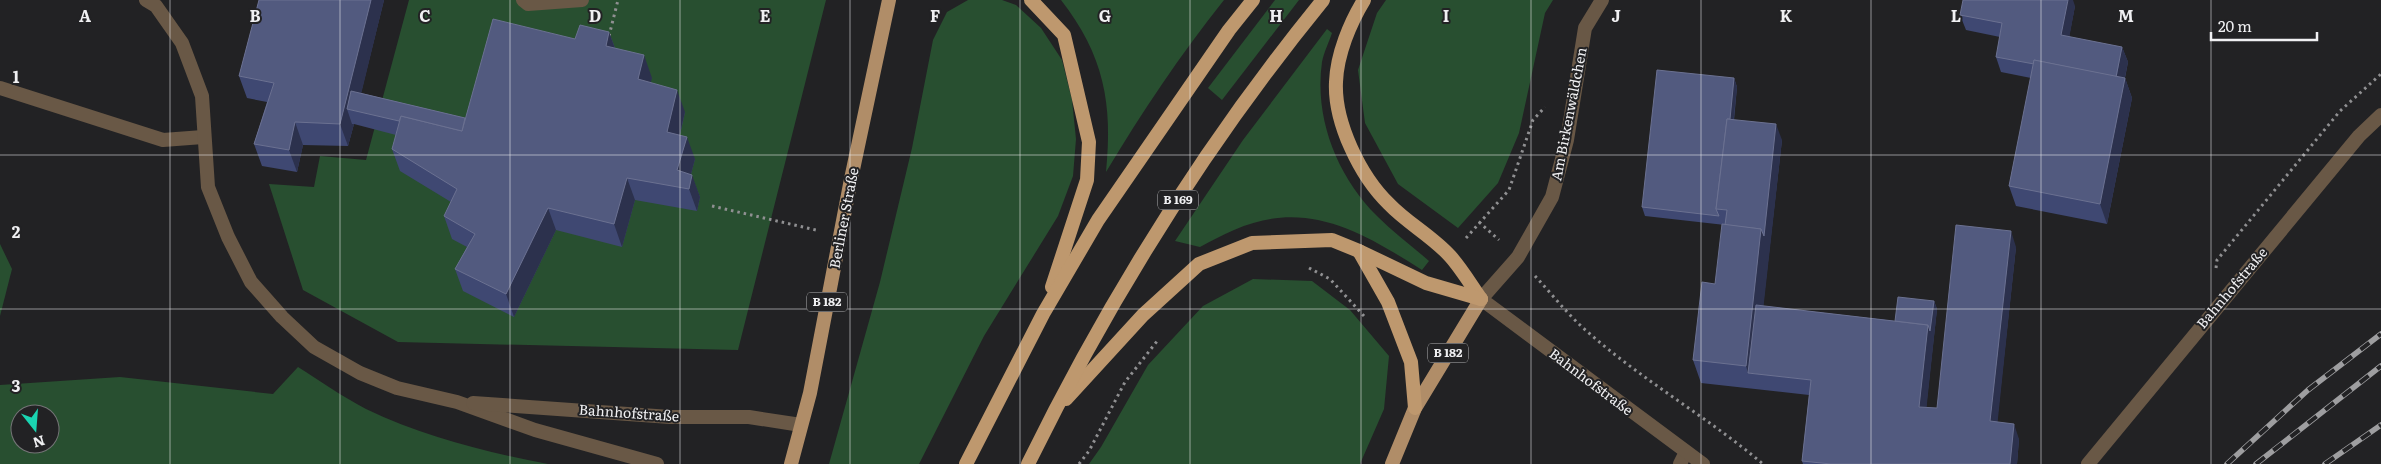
<svg xmlns="http://www.w3.org/2000/svg" width="2381" height="464" viewBox="0 0 2381 464" font-family="Literata,serif">
  <style>
    .green { fill: #284f30; fill-rule: evenodd }
    .lines { fill: none; stroke-linecap: round; stroke-linejoin: round }
    .path { stroke: #909092; stroke-width: 3; stroke-dasharray: 2.5 4; stroke-linecap: butt }
    .service { stroke: #695846; stroke-width: 14 }
    .minor { stroke: #695846; stroke-width: 14 }
    .primary { stroke: #b08d68; stroke-width: 14 }
    .trunk { stroke: #be986e; stroke-width: 14 }
    .rail-casing { stroke: #9e9ea0; stroke-width: 5.5 }
    .rail { stroke: #222224; stroke-width: 4; stroke-dasharray: 11; stroke-linecap: butt }
    .wall { fill: #3f4872 }
    .shaded-wall { fill: #2c314d }
    .building { fill: #525a7f; stroke: #6b7191 }
    .grid { fill: none; stroke: #f0f0f2; stroke-width: 1; stroke-opacity: 0.55 }
    .labels { text-anchor: middle; stroke-width: 4; stroke-linejoin: round; paint-order: stroke }
    .shield { fill: #222224; stroke: #b2b2b4; stroke-width: 1 }
    .shield-label { font-size: 12px; font-weight: bold; fill: #f0f0f2 }
    .street-label { font-size: 14px; fill: #f0f0f2; stroke: #222224 }
    .grid-label { font-size: 16px; text-anchor: middle; font-weight: bold; fill: #f0f0f2; stroke: #222224; stroke-width: 4; stroke-linejoin: round; paint-order: stroke }
  </style>
  <rect width="100%" height="100%" fill="#222224"/>
  <g class="green">
    <polygon points="409,0 826,0 738,350 398,342 303,290 269,184 314,187 320,156 366,160"/>
    <polygon points="968,0 1002,0 1016,5 1041,28 1062,60 1072,100 1076,139 1073,176 1058,216 984,336 919,464 829,464 880,282 912,148 933,40 947,12"/>
    <path d="M1061,0H1224C1180,55 1142,112 1106,172C1113,104 1104,55 1061,0Z"/>
    <polygon points="1275,0 1299,0 1222,100 1208,88"/>
    <polygon points="1386,0 1553,0 1545,13 1519,133 1498,183 1458,228 1398,184 1365,123 1358,70 1377,13"/>
    <path d="M1327,29L1332,33C1329,42 1324,52 1322,62C1314,118 1337,176 1377,216C1393,232 1412,246 1429,261L1422,270C1362,232 1306,198 1234,230C1222,235 1211,241 1200,247L1175,241L1243,140Z"/>
    <polygon points="0,244 12,269 0,316"/>
    <polygon points="1253,279 1312,281 1350,310 1389,356 1384,409 1360,464 1089,464 1101,447 1148,365 1203,306"/>
    <path d="M298,367C320,381 343,397 366,409C424,437 486,452 548,464H0V385L120,377L273,394ZM20,414H50V444H20Z"/>
  </g>
  <g class="lines">
    <g class="path">
      <polyline points="609,36 618,0"/>
      <polyline points="712,206 816,230"/>
      <polyline points="1479,222 1499,240"/>
      <polyline points="1466,238 1509,190 1533,120 1545,107"/>
      <polyline points="1309,268 1330,279 1364,316"/>
      <polyline points="2216,268 2217,260 2340,111 2381,74"/>
      <path d="M1535,276C1550,292 1565,311 1581,326C1638,378 1705,415 1763,464"/>
      <polyline points="1079,464 1089,451 1125,382 1158,340"/>
    </g>
    <g class="service">
      <polyline points="523,0 528,4 582,0"/>
      <polyline points="0,88 163,140 203,137"/>
      <polyline points="1680,464 1686,452"/>
    </g>
    <g class="minor">
      <polyline points="146,0 156,6 182,43 202,96 208,187 228,237 251,282 282,317 314,347 360,373 397,388 457,402 535,430 657,464"/>
      <polyline points="1602,0 1585,28 1567,140 1552,197 1518,257 1481,299 1703,464"/>
      <polyline points="473,403 670,417 749,417 801,425"/>
      <polyline points="2088,464 2359,136 2381,115"/>
    </g>
    <g class="primary">
      <polyline points="791,464 810,393 851,179 889,0"/>
      <polyline points="1392,464 1415,408 1481,299"/>
    </g>
    <g class="trunk">
      <polyline points="1031,0 1064,35 1089,142 1087,180 1052,287"/>
      <path d="M1364,0C1350,23 1337,54 1336,82C1334,122 1360,176 1389,204C1407,223 1432,236 1450,256C1461,268 1471,285 1481,299"/>
      <polyline points="1359,251 1388,302 1411,362 1415,408"/>
      <polyline points="1066,399 1143,315 1199,264 1252,243 1332,240 1359,251 1426,283 1481,299"/>
      <polyline points="966,464 1043,314 1098,220 1229,30 1253,0"/>
      <path d="M1028,464C1109,299 1207,142 1323,0"/>
    </g>
    <defs>
      <g id="rail">
        <polyline points="2227,464 2308,390 2381,334"/>
        <polyline points="2256,464 2381,366"/>
        <polyline points="2325,464 2381,425"/>
      </g>
    </defs>
    <use href="#rail" class="rail-casing"/>
    <use href="#rail" class="rail"/>
  </g>
  <g class="wall">
    <polygon points="259,0 384,0 361,93 465,118 575,39 609,32 615,48 652,78 650,82 685,112 680,135 695,159 691,174 700,197 697,211 635,200 622,247 556,230 514,317 463,291 455,269 467,247 452,239 444,216 451,202 400,171 392,149 396,135 354,124 348,146 303,145 297,172 262,166 254,144 267,102 247,98 239,76"/>
    <polygon points="2075,6 2069,37 2122,47 2128,62 2125,78 2132,98 2107,224 2016,206 2009,186 2031,78 2001,72 1996,57 2000,37 1966,30 1960,15"/>
    <polygon points="1734,78 1737,87 1734,120 1782,140 1763,306 1895,321 1934,301 1937,309 1926,408 1937,408 2016,247 1997,422 2019,439 2017,464 1803,464 1802,461 1809,395 1701,383 1693,360 1715,284 1725,225 1645,216 1642,207"/>
  </g>
  <g class="shaded-wall">
    <polygon points="371,0 384,0 357,111 347,109 352,124 354,124 348,146 340,124"/>
    <polygon points="2068,0 2073,0 2075,6 2067,50 2061,35"/>
    <polygon points="609,32 617,54 606,46"/>
    <polygon points="2122,47 2128,62 2121,96 2116,81"/>
    <polygon points="644,55 652,78 646,101 638,79"/>
    <polygon points="1734,78 1737,87 1724,210 1720,209"/>
    <polygon points="2125,78 2132,98 2107,224 2100,204"/>
    <polygon points="677,90 685,112 675,154 667,132"/>
    <polygon points="295,122 303,145 297,172 289,150"/>
    <polygon points="1776,124 1782,140 1756,374 1748,373 1746,366 1761,229"/>
    <polygon points="687,137 695,159 687,189 677,170"/>
    <polygon points="692,175 700,197 697,211 689,189"/>
    <polygon points="627,178 635,200 622,247 614,224"/>
    <polygon points="548,208 556,230 514,317 506,294"/>
    <polygon points="2011,231 2016,247 1996,437 1990,421"/>
    <polygon points="1934,301 1937,309 1925,422 1919,407 1928,325"/>
    <polygon points="2014,424 2019,439 2017,464 2010,464"/>
  </g>
  <g class="building">
    <polygon points="259,0 371,0 340,124 295,122 289,150 254,144 274,83 239,76"/>
    <polygon points="1963,0 2068,0 2061,35 2122,47 2116,77 2034,60 2034,64 1996,57 2002,23 1960,15"/>
    <polygon points="493,19 575,39 580,25 609,32 606,46 644,55 638,79 677,90 667,132 687,137 677,170 692,175 689,189 627,178 614,224 548,208 506,294 455,269 475,234 444,216 457,189 392,149 401,116 462,131"/>
    <polygon points="2034,60 2125,78 2100,204 2009,186"/>
    <polygon points="1657,70 1734,78 1730,119 1727,119 1716,209 1719,216 1642,207"/>
    <polygon points="351,91 465,118 462,131 401,116 399,121 347,109"/>
    <polygon points="1727,119 1776,124 1764,236 1761,229 1725,225 1727,210 1716,209"/>
    <polygon points="1722,224 1761,229 1746,366 1693,360 1702,282 1715,284"/>
    <polygon points="1956,225 2011,231 1990,421 2014,424 2010,464 1831,464 1802,461 1811,380 1748,373 1756,305 1928,325 1919,407 1937,408"/>
    <polygon points="1898,297 1934,301 1930,331 1928,325 1895,321"/>
  </g>
  <path class="grid" d="M170,0V464M340,0V464M510,0V464M680,0V464M850,0V464M1020,0V464M1190,0V464M1361,0V464M1531,0V464M1701,0V464M1871,0V464M2041,0V464M2211,0V464M0,155H2381M0,309H2381"/>
  <g class="labels">
    <g class="shield">
      <rect x="1158" y="190.5" width="40" height="19" rx="4"/>
      <rect x="807" y="292.5" width="40" height="19" rx="4"/>
      <rect x="1428" y="343.5" width="40" height="19" rx="4"/>
    </g>
    <g class="shield-label">
      <text x="1178" y="204">B 169</text>
      <text x="827" y="306">B 182</text>
      <text x="1448" y="357">B 182</text>
    </g>
    <g class="street-label">
      <text transform="translate(1569 114) rotate(-79)" y="5">Am Birkenwäldchen</text>
      <text transform="translate(844 218) rotate(-79)" y="5">Berliner Straße</text>
      <text transform="translate(2232 288) rotate(-50)" y="5">Bahnhofstraße</text>
      <text transform="translate(1591 382) rotate(37)" y="5">Bahnhofstraße</text>
      <text transform="translate(629 413) rotate(4)" y="5">Bahnhofstraße</text>
    </g>
  </g>
  <g class="grid-label">
    <text x="85" y="22">A</text>
    <text x="255" y="22">B</text>
    <text x="425" y="22">C</text>
    <text x="595" y="22">D</text>
    <text x="765" y="22">E</text>
    <text x="935" y="22">F</text>
    <text x="1105" y="22">G</text>
    <text x="1276" y="22">H</text>
    <text x="1446" y="22">I</text>
    <text x="1616" y="22">J</text>
    <text x="1786" y="22">K</text>
    <text x="1956" y="22">L</text>
    <text x="2126" y="22">M</text>
    <text x="16" y="83">1</text>
    <text x="16" y="238">2</text>
    <text x="16" y="392">3</text>
  </g>
  <g transform="translate(35 429) rotate(163)"><circle r="24" fill="#222224" stroke="#747476"/>
  <path d="M0-4L9 19L0 12L-9 19Z" fill="#1ad5b2"/>
  <text y="-8" font-size="14" font-weight="bold" text-anchor="middle" fill="#f0f0f2">N</text>
  </g>
  <path d="M2211 32v8h106v-8" fill="none" stroke="#f0f0f2" stroke-width="2.5"/>
  <text x="2218" y="32" font-size="15" fill="#f0f0f2" stroke="#222224" stroke-width="4" paint-order="stroke">20 m</text>
</svg>
